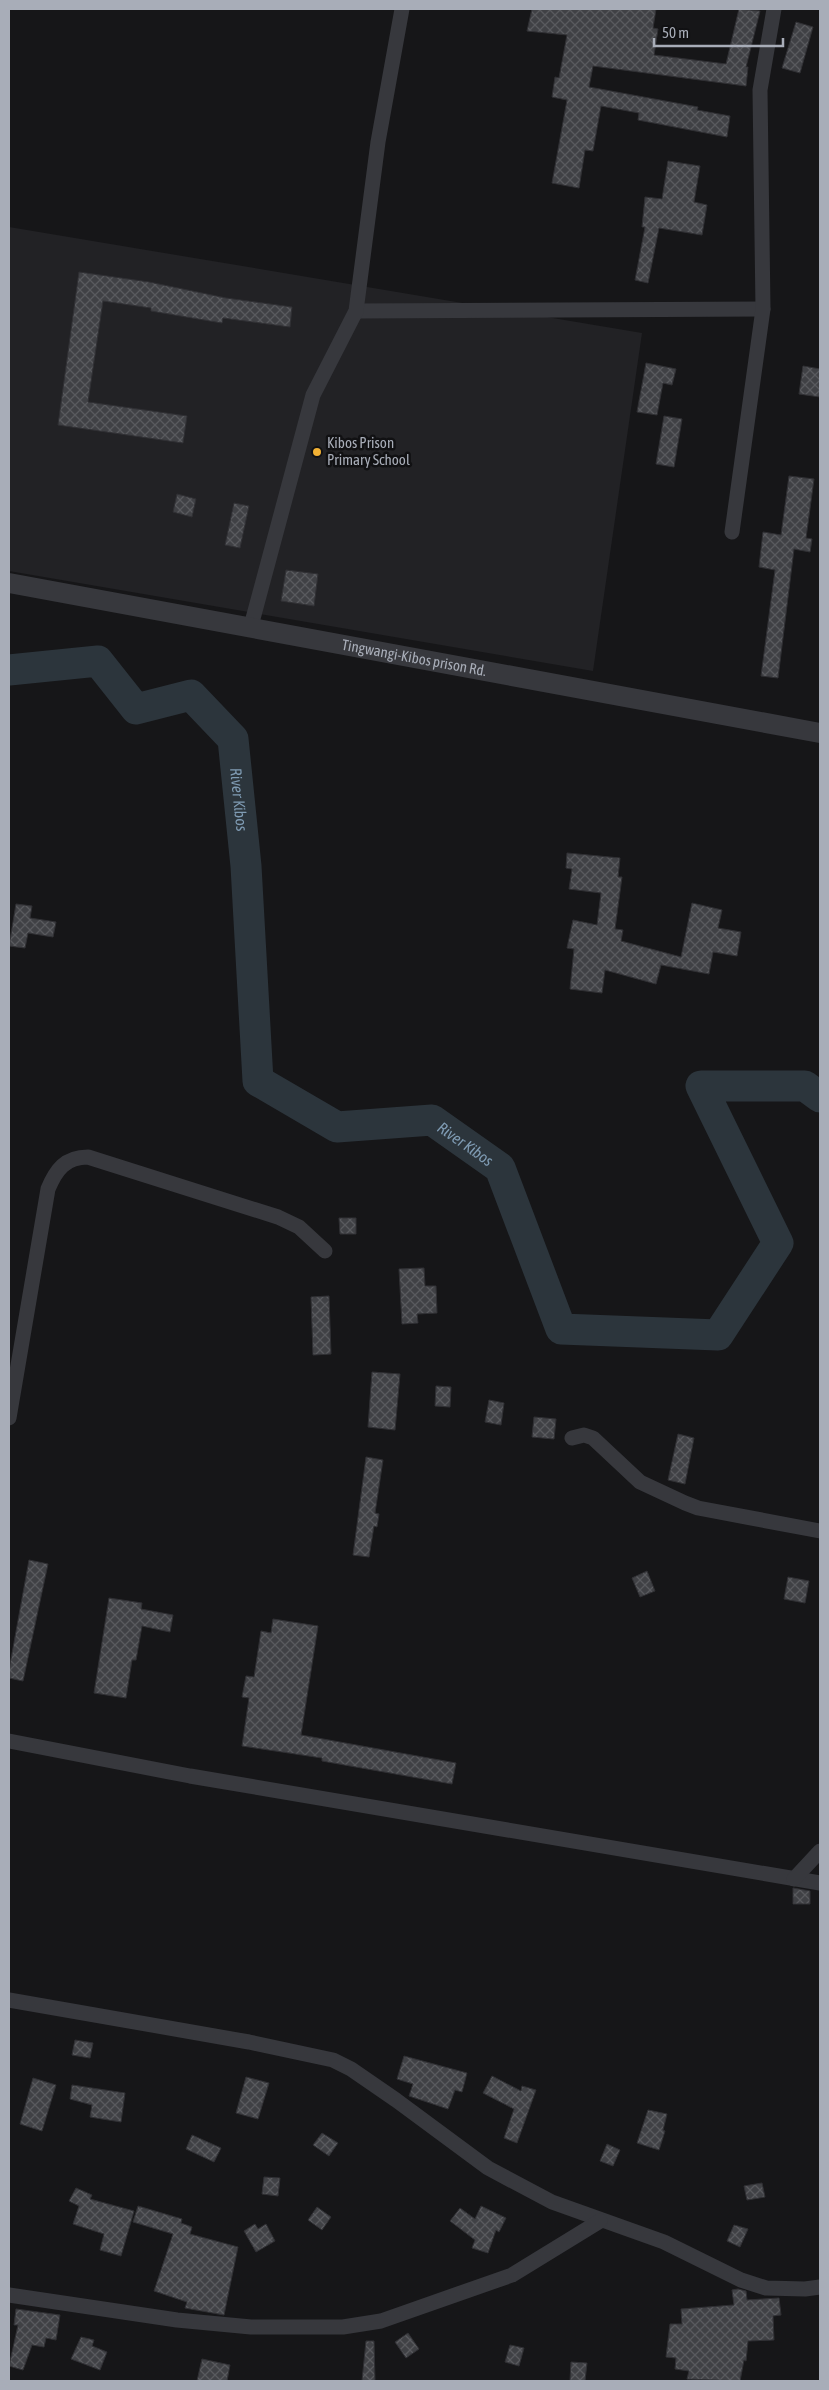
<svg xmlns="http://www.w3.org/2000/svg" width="829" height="2390" viewBox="0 0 829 2390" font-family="'Asap Condensed',sans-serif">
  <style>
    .built { fill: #222225 }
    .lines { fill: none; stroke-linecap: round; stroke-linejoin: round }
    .river { stroke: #2c353c; stroke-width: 31 }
    .building { fill: url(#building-cross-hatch); stroke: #303034 }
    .minor { stroke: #37383d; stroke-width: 15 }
    .tertiary { stroke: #37383d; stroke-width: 20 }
    .poi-dot { fill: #f2b134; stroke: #111113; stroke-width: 2 }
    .labels { text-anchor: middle; stroke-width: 5; stroke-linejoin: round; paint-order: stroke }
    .poi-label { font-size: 15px; fill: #a8adb8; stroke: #111113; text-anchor: start }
    .street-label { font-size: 15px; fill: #a8adb8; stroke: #111113 }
    .water-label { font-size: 16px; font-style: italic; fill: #7f9bb3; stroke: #111113 }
  </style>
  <defs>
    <pattern id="building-cross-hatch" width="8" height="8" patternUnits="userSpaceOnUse" patternTransform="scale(1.25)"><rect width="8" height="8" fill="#404145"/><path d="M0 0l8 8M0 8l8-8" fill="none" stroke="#595a5e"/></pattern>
  </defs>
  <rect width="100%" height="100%" fill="#161618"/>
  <polygon class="built" points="9,227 642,333 593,671 9,571"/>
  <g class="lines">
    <path class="river" id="s1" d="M9,670L98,661L136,709L191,695L233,739L246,866L258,1081L337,1127L432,1120L500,1168L561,1329L718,1335L778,1243L701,1086H805L820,1097"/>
  </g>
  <g class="building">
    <polygon points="532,9 656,9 653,28 658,29 654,55 726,64 739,9 760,11 746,67 748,67 746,86 593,66 589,87 698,107 697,110 730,116 727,137 638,120 639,113 601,106 593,151 585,150 579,188 552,183 567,100 552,97 555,77 559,78 567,35 527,31"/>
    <polygon points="796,22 813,27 800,73 782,68"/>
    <polygon points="668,161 700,166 694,202 707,205 702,235 659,228 648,283 635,280 645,227 642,227 645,197 662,199"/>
    <polygon points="79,272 149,282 226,298 292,307 290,327 223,318 222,323 151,311 151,308 103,301 88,402 187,416 183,443 58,425"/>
    <polygon points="646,363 676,369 672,385 663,383 657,415 637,412"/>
    <polygon points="803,366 820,369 820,397 799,394"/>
    <polygon points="664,416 682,419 674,467 656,464"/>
    <polygon points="789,476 814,479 806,538 812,539 810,552 794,549 778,678 761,676 775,570 759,567 763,532 781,535"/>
    <polygon points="177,494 196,499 192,517 173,512"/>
    <polygon points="234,503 249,506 240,548 225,545"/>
    <polygon points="286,570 318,574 314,606 281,601"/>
    <polygon points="567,853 620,858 618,877 622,877 615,929 623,930 621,941 681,957 692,903 722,910 718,928 741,932 737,956 713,952 709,974 661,965 656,984 605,970 602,993 570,989 574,949 567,948 573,920 597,925 601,893 569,889 572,869 566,868"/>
    <polygon points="16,904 32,906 30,918 56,922 53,937 28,933 25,948 9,946"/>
    <polygon points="339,1218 356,1218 356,1234 340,1234"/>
    <polygon points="424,1268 425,1286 436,1286 437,1313 417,1314 418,1323 402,1324 399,1269"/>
    <polygon points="329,1296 331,1354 313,1355 311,1297"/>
    <polygon points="372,1372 400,1374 395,1430 368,1427"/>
    <polygon points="436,1386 451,1387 450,1407 435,1406"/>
    <polygon points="489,1400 504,1403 501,1425 485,1422"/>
    <polygon points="534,1417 556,1419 554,1439 532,1437"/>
    <polygon points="678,1434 694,1438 685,1484 668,1480"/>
    <polygon points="366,1457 383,1460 375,1513 379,1514 377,1527 374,1526 369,1557 353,1555"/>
    <polygon points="29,1560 48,1564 23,1681 9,1678 9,1670"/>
    <polygon points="647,1571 655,1591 640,1597 632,1578"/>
    <polygon points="788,1577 809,1581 805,1603 784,1599"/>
    <polygon points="109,1598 142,1603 141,1609 173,1615 170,1632 142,1626 136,1660 132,1660 126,1698 94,1693"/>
    <polygon points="273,1619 318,1626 301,1735 456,1763 452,1784 322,1761 322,1758 242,1746 249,1698 242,1697 246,1676 254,1677 261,1631 271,1633"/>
    <polygon points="793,1888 810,1891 810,1904 793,1904"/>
    <polygon points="75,2040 93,2043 90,2058 72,2055"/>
    <polygon points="404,2056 467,2073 462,2092 455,2090 448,2109 409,2096 413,2084 397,2079"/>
    <polygon points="492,2076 521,2091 522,2086 536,2090 517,2143 504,2138 514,2109 483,2093"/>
    <polygon points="246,2077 269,2083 258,2119 236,2113"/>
    <polygon points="33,2078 56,2085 42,2131 20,2124"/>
    <polygon points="72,2085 125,2093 121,2122 90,2117 92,2105 70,2099"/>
    <polygon points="648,2110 667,2114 663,2130 665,2131 659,2150 637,2143"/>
    <polygon points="322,2133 338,2143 329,2156 313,2145"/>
    <polygon points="192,2135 221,2148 214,2162 186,2149"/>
    <polygon points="607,2144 620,2150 613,2166 600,2161"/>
    <polygon points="264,2177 280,2178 278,2196 262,2194"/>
    <polygon points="762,2183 765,2197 747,2200 744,2186"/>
    <polygon points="76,2188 92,2195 90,2199 134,2211 121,2256 100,2250 104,2234 73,2224 79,2206 69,2201"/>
    <polygon points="138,2206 182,2219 181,2223 192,2227 190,2234 238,2247 224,2315 185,2308 187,2302 154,2291 173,2234 133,2222"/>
    <polygon points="481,2206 506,2218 499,2232 496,2230 488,2253 472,2248 475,2240 450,2221 460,2208 475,2219"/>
    <polygon points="317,2207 331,2217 322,2230 308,2220"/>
    <polygon points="255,2224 258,2229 266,2224 275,2241 256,2252 244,2231"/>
    <polygon points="734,2225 748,2229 740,2247 727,2241"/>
    <polygon points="738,2289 746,2291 747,2300 779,2298 781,2315 773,2316 774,2340 748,2341 746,2361 744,2360 740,2381 687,2379 689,2371 675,2369 676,2358 666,2357 670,2324 682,2324 681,2309 734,2305 732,2290"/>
    <polygon points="16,2309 60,2315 56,2340 46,2338 44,2347 32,2345 23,2370 9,2366 18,2325 14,2325"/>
    <polygon points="408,2333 419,2349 406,2358 395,2342"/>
    <polygon points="81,2337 94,2340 92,2346 107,2352 100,2370 71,2359"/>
    <polygon points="366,2341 374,2341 375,2381 362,2381"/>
    <polygon points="510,2345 524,2348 519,2366 505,2362"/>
    <polygon points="202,2359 230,2365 227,2381 197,2381"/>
    <polygon points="571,2362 587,2363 585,2381 570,2381"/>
  </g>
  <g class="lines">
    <g class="minor">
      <polyline points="356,311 763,309"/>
      <polyline points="732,532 763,309 760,90 774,9"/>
      <polyline points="251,626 313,395 356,311 378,142 402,9"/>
      <path d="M9,1418L48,1189C56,1170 65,1157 88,1157L278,1217L299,1227L325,1251"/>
      <polyline points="572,1438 584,1435 593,1438 640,1482 685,1503 698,1508 820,1531"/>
      <polyline points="9,1741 190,1776 820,1883"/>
      <polyline points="794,1879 820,1851"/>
      <polyline points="9,2000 249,2042 333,2060 351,2069 396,2100 488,2168 552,2202 664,2242 741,2280 766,2288 805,2289 820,2287"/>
      <polyline points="9,2295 177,2320 251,2327 343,2327 381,2321 512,2275 600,2221"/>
    </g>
    <path class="tertiary" id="s2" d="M9,583L820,733"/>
  </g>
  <circle class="poi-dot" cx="317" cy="452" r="5"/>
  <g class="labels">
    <g class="poi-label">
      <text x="327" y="448">Kibos Prison<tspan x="327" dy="17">Primary School</tspan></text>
    </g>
    <g class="street-label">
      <text dy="5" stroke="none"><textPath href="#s2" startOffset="412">Tingwangi-Kibos prison Rd.</textPath></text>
    </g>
    <g class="water-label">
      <text dy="6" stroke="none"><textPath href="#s1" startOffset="329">River Kibos</textPath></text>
      <text dy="6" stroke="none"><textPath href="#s1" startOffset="839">River Kibos</textPath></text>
    </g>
  </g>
  <rect width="829" height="2390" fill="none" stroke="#a8adb8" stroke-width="20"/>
  <path d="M654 38v8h129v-8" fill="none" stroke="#a8adb8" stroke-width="2.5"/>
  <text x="662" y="38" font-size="15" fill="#a8adb8" stroke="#111113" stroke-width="4" paint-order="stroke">50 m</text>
</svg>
